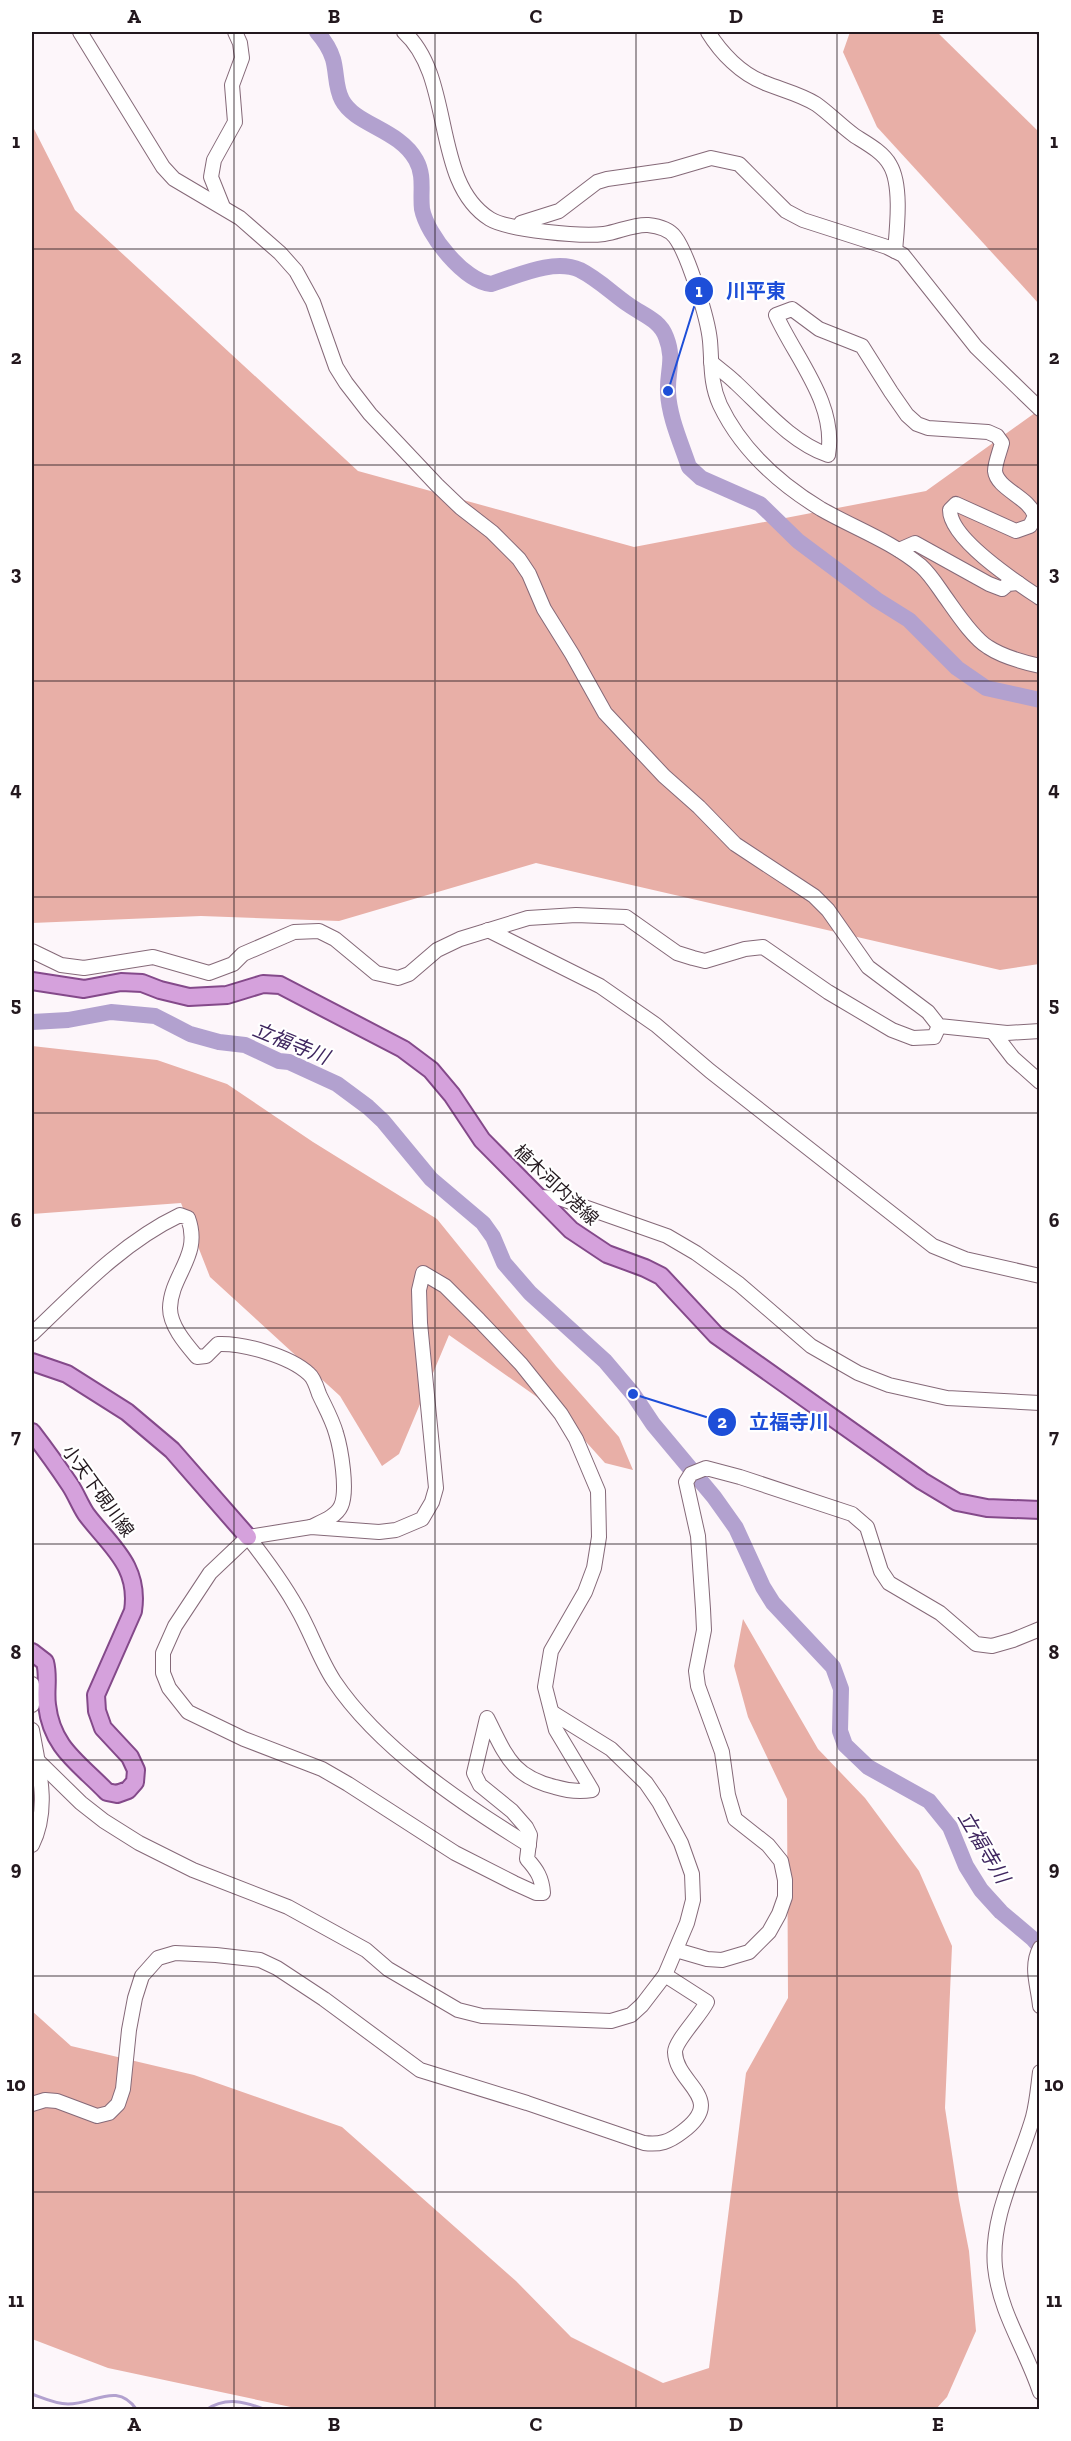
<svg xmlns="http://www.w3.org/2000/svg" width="1071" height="2441" viewBox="0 0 1071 2441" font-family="'Zilla Slab','Noto Sans JP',serif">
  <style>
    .forest { fill: #e8afa7 }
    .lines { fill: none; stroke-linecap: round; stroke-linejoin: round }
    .stream { stroke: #b2a1cf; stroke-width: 3 }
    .river { stroke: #b2a1cf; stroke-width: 16 }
    .minor-casing { stroke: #856978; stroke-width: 16 }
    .major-casing { stroke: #84498a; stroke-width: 20 }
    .minor { stroke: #fff; stroke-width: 14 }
    .major { stroke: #d5a1dc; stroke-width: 16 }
    .grid { fill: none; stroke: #23181e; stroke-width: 1.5; stroke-opacity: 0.55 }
    .labels { text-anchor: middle; stroke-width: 4.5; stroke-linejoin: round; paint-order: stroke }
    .street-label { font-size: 18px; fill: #23181e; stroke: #fff }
    .water-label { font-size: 20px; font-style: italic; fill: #402760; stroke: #fff }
    .leader { fill: none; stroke: #1d4ed8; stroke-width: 2 }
    .callout-dot { fill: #1d4ed8; stroke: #fff; stroke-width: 2 }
    .mark-label { font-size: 18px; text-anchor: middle; font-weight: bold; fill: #fff }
    .callout-label { font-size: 20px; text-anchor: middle; font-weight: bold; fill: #1d4ed8; stroke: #fff; stroke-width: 4.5; stroke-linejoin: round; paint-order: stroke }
    .neatline { fill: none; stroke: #23181e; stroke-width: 2 }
    .grid-label { font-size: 20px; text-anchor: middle; font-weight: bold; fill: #23181e }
  </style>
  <rect width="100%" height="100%" fill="#fdf6fa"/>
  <g class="forest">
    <polygon points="850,32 937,32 1039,132 1039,304 877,127 843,52"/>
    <polygon points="32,125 75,210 358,471 634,547 926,491 1039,410 1039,964 1000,970 536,863 339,921 201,916 32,923"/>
    <polygon points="32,1046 157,1060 227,1084 313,1142 437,1219 556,1366 619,1437 633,1470 605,1463 561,1414 449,1335 399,1454 382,1466 340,1396 210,1277 181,1203 32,1214"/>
    <polygon points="743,1619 818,1749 865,1798 919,1871 952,1946 945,2108 959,2200 969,2251 976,2331 947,2397 935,2410 305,2410 108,2368 32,2339 32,2011 71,2046 194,2075 342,2127 516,2281 571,2337 663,2383 709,2368 746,2073 788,1998 787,1799 748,1717 734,1666"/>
  </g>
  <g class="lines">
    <g class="stream">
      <polyline points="1035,32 1040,34"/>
      <path d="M32,2394C43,2398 56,2404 68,2404C95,2404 117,2381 137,2410"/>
      <path d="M206,2410C226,2396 246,2402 266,2410"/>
    </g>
    <g class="river">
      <path d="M317,32C324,40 330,49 333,59C337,73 335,87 342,100C355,125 399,129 416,160C425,176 420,192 422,209C427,235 464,281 491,284C517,276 554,258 580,270C598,279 613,294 629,305C643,315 660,320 666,337C675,360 667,371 668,392C669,417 681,443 689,467L701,478L760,504L798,541L877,600L909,620L957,668L986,688L1040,700"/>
      <polyline points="32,1022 68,1020 111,1012 155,1016 190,1034 219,1042 245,1045 279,1061 289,1062 337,1084 368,1107 383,1121 431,1179 483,1223 493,1237 504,1263 530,1293 605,1361 633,1394 653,1424 714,1497 736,1528 763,1587 773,1603 833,1667 841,1689 840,1731 845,1745 868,1767 929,1801 950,1827 966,1866 981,1890 1001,1912 1033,1939 1040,1947"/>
    </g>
    <defs>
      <g id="minor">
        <polyline points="80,32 163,167 174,179 240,218 280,253 296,271 313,302 336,367 346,383 370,414 437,485 461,508 492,532 519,559 529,574 544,609 572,654 605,713 664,776 699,807 735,844 814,896 828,910 868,967 928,1012 939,1026 1007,1033 1040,1031"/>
        <path d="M404,32C455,78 431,182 490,219C508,230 582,237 604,234C618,232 634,224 648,225C658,226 669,229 675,237C688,254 708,319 710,341C712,364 710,383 720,405C741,449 780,484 821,509C854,528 891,541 921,566C931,575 938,587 946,598C956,612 973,638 988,647C1003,657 1022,662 1040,666"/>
        <path d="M708,32C721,53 741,74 765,83C782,90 800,94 816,104C829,113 841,126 855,136C866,143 883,152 890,165C902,185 897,228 895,251"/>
        <polyline points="223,207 211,177 214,160 235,122 232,85 242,58 240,43 235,32"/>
        <polyline points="521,223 559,211 597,182 607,179 670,170 711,158 739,164 786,211 803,220 887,247 903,255 976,347 1040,409"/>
        <path d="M711,362C719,369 728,375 736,383C764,409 791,442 828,455C837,404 796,359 776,315L792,309L819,329L862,346L891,392L907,415L917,424L928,428L988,432L997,436L1002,443C1000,451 995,463 995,471C997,489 1029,497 1035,516L1030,526L1016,531L956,504L950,510C950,539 1016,582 1040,598"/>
        <polyline points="899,550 915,543 989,584 1002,589 1008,584 1018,583"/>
        <polyline points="488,930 600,986 656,1025 710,1071 933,1246 965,1259 1040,1276"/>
        <polyline points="32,951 61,965 84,968 153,957 209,973 233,964 243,954 294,932 319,931 335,939 376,973 398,978 409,974 437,950 460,939 528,918 576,915 626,917 677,953 693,958 705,961 745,949 763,947 828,992 892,1030 913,1038 934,1037 939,1026"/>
        <polyline points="993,1032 1013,1058 1040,1082"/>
        <polyline points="538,1197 559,1198 667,1236 696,1253 739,1284 811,1346 858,1373 889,1385 947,1398 1040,1403"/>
        <path d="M423,1273L445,1286L479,1320L521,1364L561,1414L576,1439L598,1491L599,1537L594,1568L585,1592L551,1651L545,1687L556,1730L592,1790C579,1792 568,1791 555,1787C511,1776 506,1755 487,1718L474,1773L480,1785L512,1811L526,1827L530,1835L527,1859C537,1870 542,1878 543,1893H536L514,1883L455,1853L348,1784L322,1769L244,1739L188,1712L169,1688L163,1673V1653L175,1626L210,1573L248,1537L311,1527L379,1532L396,1530L422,1519L432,1502L436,1488L420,1323L419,1290Z"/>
        <path d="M32,1334C77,1291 123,1242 180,1215L188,1218C202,1256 171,1274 170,1308C170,1326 186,1344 197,1357L206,1356L218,1344C243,1343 290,1356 309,1374C314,1378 317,1388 319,1394C325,1407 332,1419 336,1433C341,1449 348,1491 341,1506C336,1517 321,1522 311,1527"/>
        <path d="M248,1537C266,1560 283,1583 297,1608C311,1632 319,1658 334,1681C379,1748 461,1803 529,1845"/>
        <polyline points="32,1684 32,1705"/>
        <path d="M32,1730C39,1769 50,1809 32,1845"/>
        <polyline points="37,1760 81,1803 104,1821 139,1843 193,1870 288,1907 366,1950 388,1969 458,2010 482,2016 611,2021 631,2015 642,2005 665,1975 687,1923 693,1900 692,1874 681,1843 659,1802 646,1783 611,1749 553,1713"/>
        <path d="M1040,1948C1030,1967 1038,1985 1040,2006"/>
        <polyline points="676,1950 707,1959 722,1960 749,1952 769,1932 779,1914 785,1897 785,1880 781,1861 768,1845 735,1819 728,1795 722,1752 698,1686 696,1671 704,1630 703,1609 698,1536 686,1482 691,1474 706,1468 740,1477 852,1514 867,1527 881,1571 889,1583 940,1613 976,1644 992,1646 1013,1640 1040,1629"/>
        <path d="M1040,2072C1038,2087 1037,2102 1033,2117C1019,2166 990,2215 995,2267C1000,2314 1026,2349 1040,2392"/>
        <path d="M32,2104L45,2100L57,2101L97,2116L109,2113L118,2104L123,2089L129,2030L135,1998L142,1976L158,1958L175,1953L216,1955L260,1960L277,1968L324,1999L420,2070L527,2103L644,2143C660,2145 669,2142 682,2132C728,2098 676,2085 675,2052C675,2041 700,2016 707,2002L665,1975"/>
      </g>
      <g id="major">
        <polyline points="32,981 84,989 121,982 142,983 160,990 189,997 227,995 263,984 280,985 403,1049 431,1070 452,1095 482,1140 571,1230 607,1254 645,1268 661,1276 716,1335 922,1481 957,1502 987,1508 1040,1510"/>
        <polyline points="32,1362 67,1374 127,1412 172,1450 248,1537"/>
        <path d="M32,1432C45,1449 58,1467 70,1485C76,1494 80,1505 86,1514C109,1545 140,1565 133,1611L96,1695L97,1711L103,1728L130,1757L136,1770L135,1782L128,1790L117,1794L107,1792C78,1762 52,1748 47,1705C45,1690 49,1677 45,1662L32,1652"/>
      </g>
    </defs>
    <use href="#minor" class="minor-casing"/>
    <use href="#major" class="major-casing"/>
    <use href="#minor" class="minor"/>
    <use href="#major" class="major"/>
  </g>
  <path class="grid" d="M234,32V2410M435,32V2410M636,32V2410M837,32V2410M32,249H1040M32,465H1040M32,681H1040M32,897H1040M32,1113H1040M32,1328H1040M32,1544H1040M32,1760H1040M32,1976H1040M32,2192H1040"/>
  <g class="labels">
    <g class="street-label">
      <text transform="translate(556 1185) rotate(43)" y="6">植木河内港線</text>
      <text transform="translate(98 1491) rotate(54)" y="6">小天下硯川線</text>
    </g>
    <g class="water-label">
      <text transform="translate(291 1043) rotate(22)" y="7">立福寺川</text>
      <text transform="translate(984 1847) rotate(59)" y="7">立福寺川</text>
    </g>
  </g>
  <path class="leader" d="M668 391L699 291M633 1394L722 1422"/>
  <g class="callout-dot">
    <circle cx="668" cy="391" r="6"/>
    <circle cx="633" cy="1394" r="6"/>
    <circle cx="699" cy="291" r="15"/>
    <circle cx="722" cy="1422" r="15"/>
  </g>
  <g class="mark-label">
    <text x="699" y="297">1</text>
    <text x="722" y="1428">2</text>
  </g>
  <g class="callout-label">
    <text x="756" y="298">川平東</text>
    <text x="789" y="1429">立福寺川</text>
  </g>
  <rect width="1071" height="2441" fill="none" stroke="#ffffff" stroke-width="66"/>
  <rect x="33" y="33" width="1005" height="2375" class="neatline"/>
  <g class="grid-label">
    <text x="134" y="23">A</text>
    <text x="334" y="23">B</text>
    <text x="536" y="23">C</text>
    <text x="736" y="23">D</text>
    <text x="938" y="23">E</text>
    <text x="16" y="148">1</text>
    <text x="1054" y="148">1</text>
    <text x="16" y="364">2</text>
    <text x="1054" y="364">2</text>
    <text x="16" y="580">3</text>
    <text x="1054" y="580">3</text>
    <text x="16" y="796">4</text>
    <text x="1054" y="796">4</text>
    <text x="16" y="1011">5</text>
    <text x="1054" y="1011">5</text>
    <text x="16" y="1227">6</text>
    <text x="1054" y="1227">6</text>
    <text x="16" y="1443">7</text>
    <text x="1054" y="1443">7</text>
    <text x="16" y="1659">8</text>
    <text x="1054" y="1659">8</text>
    <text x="16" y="1875">9</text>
    <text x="1054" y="1875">9</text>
    <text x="16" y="2091">10</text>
    <text x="1054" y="2091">10</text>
    <text x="16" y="2307">11</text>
    <text x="1054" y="2307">11</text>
    <text x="134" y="2431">A</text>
    <text x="334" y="2431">B</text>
    <text x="536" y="2431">C</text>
    <text x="736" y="2431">D</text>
    <text x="938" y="2431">E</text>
  </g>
</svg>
